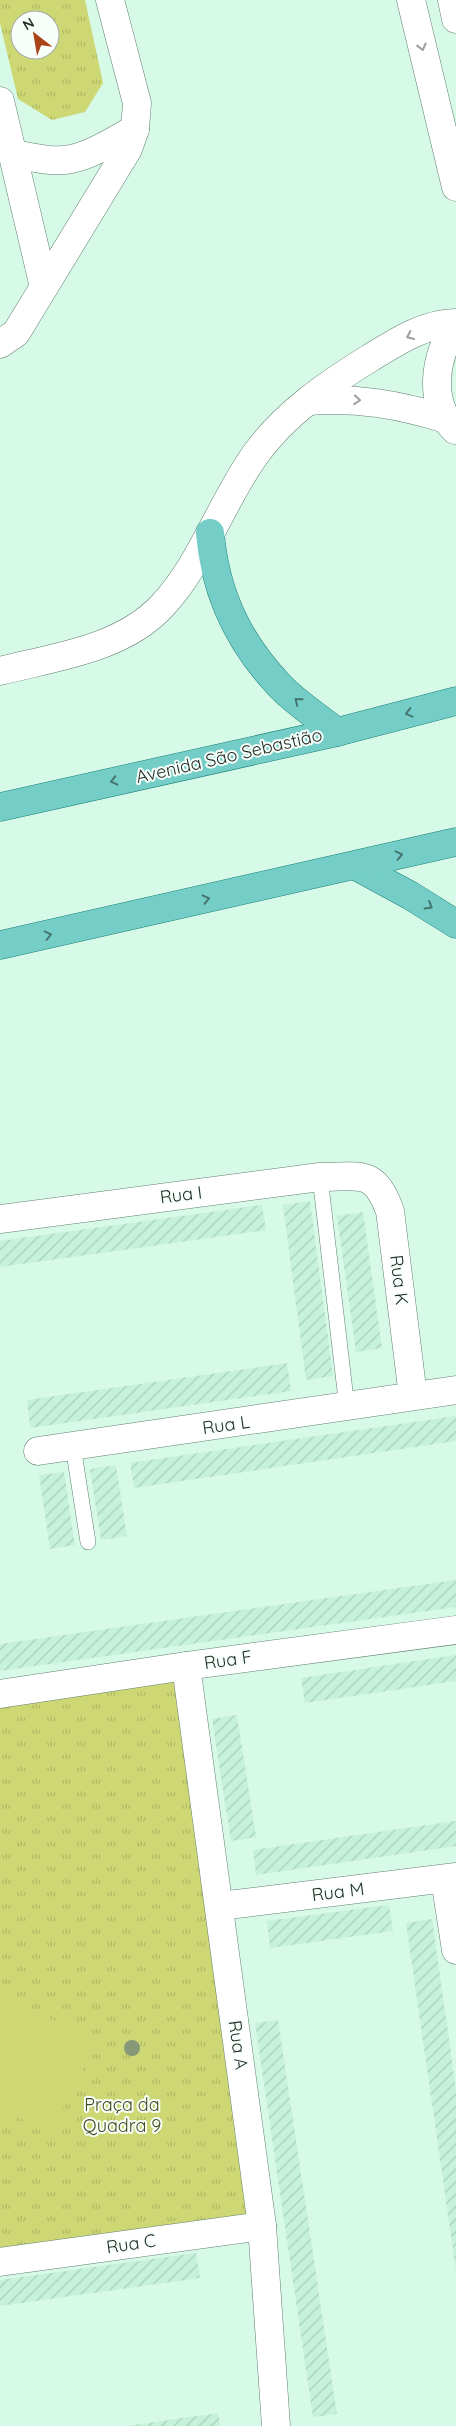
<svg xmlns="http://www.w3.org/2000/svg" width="456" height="2426" viewBox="0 0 456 2426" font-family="Quicksand,sans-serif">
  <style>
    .industrial { fill: url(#industrial-furrows) }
    .grass { fill: url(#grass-tufts); fill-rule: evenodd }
    .pitch { fill: #cdd773 }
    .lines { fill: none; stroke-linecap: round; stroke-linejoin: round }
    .service-casing { stroke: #628171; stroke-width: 16 }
    .minor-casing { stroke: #628171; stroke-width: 29 }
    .tertiary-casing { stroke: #628171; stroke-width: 29 }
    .primary-casing { stroke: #1b8177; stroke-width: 29 }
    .service { stroke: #fff; stroke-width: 15 }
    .minor { stroke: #fff; stroke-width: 28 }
    .tertiary { stroke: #fff; stroke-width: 28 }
    .primary { stroke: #74cec7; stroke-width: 28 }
    .tree { fill: #869878 }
    .oneway { stroke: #9ba19e }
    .oneway2 { stroke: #46766f }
    .labels { text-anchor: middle; stroke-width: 4; stroke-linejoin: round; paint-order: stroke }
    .street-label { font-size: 18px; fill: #212e27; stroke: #f8fffb }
    .park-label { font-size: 18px; fill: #44481d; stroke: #f8fffb }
  </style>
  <defs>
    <pattern id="industrial-furrows" width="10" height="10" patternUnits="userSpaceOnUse" patternTransform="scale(1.25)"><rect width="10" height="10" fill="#c6f1da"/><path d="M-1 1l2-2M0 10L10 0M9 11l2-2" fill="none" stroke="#aacfbb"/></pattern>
    <pattern id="grass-tufts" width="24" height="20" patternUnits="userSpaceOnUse" patternTransform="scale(1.25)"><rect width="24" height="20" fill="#cdd773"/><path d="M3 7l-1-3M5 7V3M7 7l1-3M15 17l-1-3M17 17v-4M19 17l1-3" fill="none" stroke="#b0b964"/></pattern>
  </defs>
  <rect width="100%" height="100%" fill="#d7f9e7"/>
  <g class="industrial">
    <polygon points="310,1201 333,1376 306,1380 283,1205"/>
    <polygon points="262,1205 266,1230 0,1267 0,1241"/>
    <polygon points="363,1212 382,1348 356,1352 337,1216"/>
    <polygon points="287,1363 291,1391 30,1428 27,1400"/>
    <polygon points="456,1416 456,1441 134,1488 130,1463"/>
    <polygon points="116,1465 127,1536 101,1540 90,1469"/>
    <polygon points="64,1472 75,1545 50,1549 39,1475"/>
    <polygon points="456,1580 456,1607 0,1671 0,1644"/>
    <polygon points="456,1655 456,1681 305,1703 301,1678"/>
    <polygon points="237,1715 256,1837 231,1841 212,1719"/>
    <polygon points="456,1821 456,1846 256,1875 253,1850"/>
    <polygon points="389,1905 393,1931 270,1948 267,1921"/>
    <polygon points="432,1919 456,2089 456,2270 406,1923"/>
    <polygon points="278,2020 337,2414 313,2417 255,2023"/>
    <polygon points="196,2253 200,2278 0,2306 0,2280"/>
    <polygon points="218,2413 220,2426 126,2426"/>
  </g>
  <g class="grass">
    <path d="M0,0H85L103,83L85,112L52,120L18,99L0,23ZM20,20H50V50H20Z"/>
    <polygon points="184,1668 259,2220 0,2256 0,1695"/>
  </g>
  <polygon class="pitch" points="0,1992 97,2043 50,2134 0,2108"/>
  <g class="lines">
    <defs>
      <g id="service">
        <polyline points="320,1177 347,1408"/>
        <polyline points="73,1446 88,1542"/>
      </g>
      <g id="minor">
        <polyline points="0,101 44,287"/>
        <path d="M13,154C31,157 52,163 71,159C94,154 115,140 135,129"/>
        <polyline points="0,344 16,333 128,149 135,129 137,103 110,0"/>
        <path d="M0,1219L320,1177C361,1177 374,1168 390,1211L413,1396"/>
        <polyline points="38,1451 456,1390"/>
        <polyline points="186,1666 262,2226 276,2426"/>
        <polyline points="0,1694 186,1666 456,1630"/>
        <polyline points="445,1879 456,1950"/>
        <polyline points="220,1906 456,1877"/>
        <polyline points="0,2262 262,2226"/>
      </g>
      <g id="tertiary">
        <polyline points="411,0 456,187"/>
        <polyline points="452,0 456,19"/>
        <path d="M308,401C357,397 400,405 446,419"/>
        <path d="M455,430C427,401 435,355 456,325"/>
        <path d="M0,671C55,657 122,649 162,606C201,565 222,501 255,455C284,414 328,384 370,358C396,342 425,323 456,323"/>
      </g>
      <g id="primary">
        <path d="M210,533C215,593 238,642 280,686C296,703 318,717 337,732"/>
        <polyline points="0,807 337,732 456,701"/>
        <polyline points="356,866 411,896 456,924"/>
        <polyline points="0,945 456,842"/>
      </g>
    </defs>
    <use href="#service" class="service-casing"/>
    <use href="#minor" class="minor-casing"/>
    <use href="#tertiary" class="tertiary-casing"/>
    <use href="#primary" class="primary-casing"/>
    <use href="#service" class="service"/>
    <use href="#minor" class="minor"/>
    <use href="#tertiary" class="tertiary"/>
    <use href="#primary" class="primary"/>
  </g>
  <circle class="tree" cx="132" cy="2048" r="8"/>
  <defs><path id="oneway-chevron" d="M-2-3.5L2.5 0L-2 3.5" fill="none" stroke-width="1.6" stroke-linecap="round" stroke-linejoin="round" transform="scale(1.25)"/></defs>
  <g class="oneway">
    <use href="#oneway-chevron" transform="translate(422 47) rotate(76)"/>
    <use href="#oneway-chevron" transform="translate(410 336) rotate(155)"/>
    <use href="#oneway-chevron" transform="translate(357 400) rotate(5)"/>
  </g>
  <g class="oneway2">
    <use href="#oneway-chevron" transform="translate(298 701) rotate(-141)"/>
    <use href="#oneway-chevron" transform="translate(409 713) rotate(165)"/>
    <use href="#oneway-chevron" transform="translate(114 781) rotate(167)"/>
    <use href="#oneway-chevron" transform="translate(399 855) rotate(-13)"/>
    <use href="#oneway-chevron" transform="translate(206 899) rotate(-13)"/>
    <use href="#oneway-chevron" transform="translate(429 906) rotate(31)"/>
    <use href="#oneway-chevron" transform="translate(48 935) rotate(-13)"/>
  </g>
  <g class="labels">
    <g class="street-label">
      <text transform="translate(229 756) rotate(-13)" y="6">Avenida São Sebastião</text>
      <text transform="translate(181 1195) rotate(-7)" y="6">Rua I</text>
      <text transform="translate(399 1280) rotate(83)" y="6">Rua K</text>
      <text transform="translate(226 1425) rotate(-8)" y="6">Rua L</text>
      <text transform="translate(228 1660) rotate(-8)" y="6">Rua F</text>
      <text transform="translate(338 1892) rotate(-7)" y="6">Rua M</text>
      <text transform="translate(238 2045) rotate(82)" y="6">Rua A</text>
      <text transform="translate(131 2244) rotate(-8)" y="6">Rua C</text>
    </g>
    <g class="park-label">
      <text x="122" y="2111">Praça da<tspan x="122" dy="21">Quadra 9</tspan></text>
    </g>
  </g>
  <g transform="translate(35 35) rotate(329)"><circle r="24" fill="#f8fffb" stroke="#a2aba6"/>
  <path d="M0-4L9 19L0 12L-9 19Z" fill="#aa4518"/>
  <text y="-8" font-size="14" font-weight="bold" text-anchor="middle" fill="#212e27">N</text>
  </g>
</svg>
